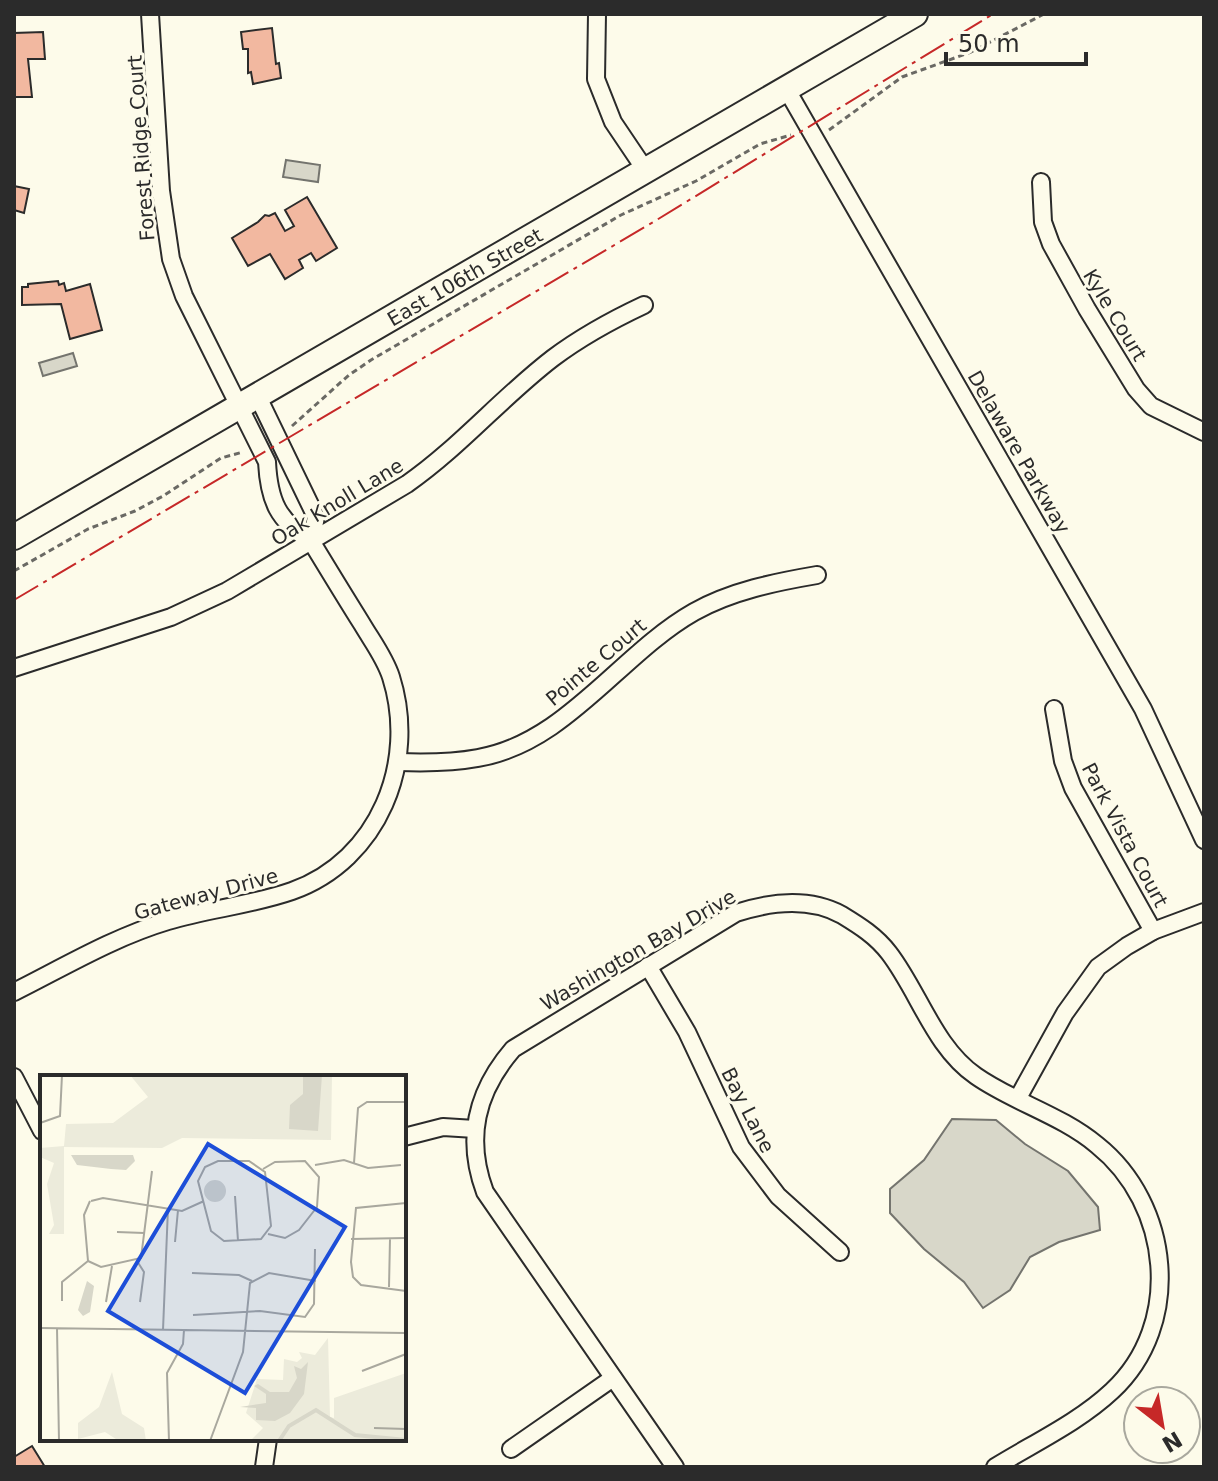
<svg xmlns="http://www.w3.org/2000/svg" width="1218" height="1481" viewBox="0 0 1218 1481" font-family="'DejaVu Sans',sans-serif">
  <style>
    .water { fill: #d8d7c9; stroke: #74746e; stroke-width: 2 }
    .building { fill: #f2b8a0; stroke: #2b2b2b; stroke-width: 2 }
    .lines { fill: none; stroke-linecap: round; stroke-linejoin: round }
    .minor-casing { stroke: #2b2b2b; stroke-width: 20 }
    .secondary-casing { stroke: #2b2b2b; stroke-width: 28 }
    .path { stroke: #6a6964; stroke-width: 3; stroke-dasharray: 6 4; stroke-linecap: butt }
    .minor { stroke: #fdfbea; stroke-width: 16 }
    .secondary { stroke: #fdfbea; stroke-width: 24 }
    .power { stroke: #c62828; stroke-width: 2; stroke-dasharray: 28 6 4 6; stroke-linecap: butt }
    .labels { text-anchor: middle; stroke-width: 6; stroke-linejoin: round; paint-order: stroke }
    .street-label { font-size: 20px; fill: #2b2b2b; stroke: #fdfbea }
    .inset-river { fill: none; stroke: #d8d7c9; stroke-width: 4 }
    .inset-road { fill: none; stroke: #a9a89e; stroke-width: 2 }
    .view { fill: #1d4ed8; fill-opacity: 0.15; stroke: #1d4ed8; stroke-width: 4 }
    .inset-edge { fill: none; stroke: #2b2b2b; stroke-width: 4 }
  </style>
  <rect width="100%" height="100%" fill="#fdfbea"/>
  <g class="water">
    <polygon points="286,160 320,165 318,182 283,177"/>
    <polygon points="73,353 77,366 43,376 39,363"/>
    <polygon points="952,1119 996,1120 1025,1144 1068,1171 1098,1207 1100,1230 1059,1242 1030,1257 1010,1290 983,1308 964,1282 924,1249 890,1213 890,1189 924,1160"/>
  </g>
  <g class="building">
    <polygon points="272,28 276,64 279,63 281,78 253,84 251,72 248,73 248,49 243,49 241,32"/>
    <polygon points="43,32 45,59 28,59 32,97 14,97 14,33"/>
    <polygon points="14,186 29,189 24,213 14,210"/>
    <polygon points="307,197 337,248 316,261 311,253 299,260 303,268 285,279 270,254 248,266 232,238 258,222 265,215 269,216 275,213 285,231 294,226 285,210"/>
    <polygon points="58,281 59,285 64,283 66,291 90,284 102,330 70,339 61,304 22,305 22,287 28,287 28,284"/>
    <polygon points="32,1446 45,1467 14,1467 14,1457"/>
  </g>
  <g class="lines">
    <defs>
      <g id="minor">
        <polyline points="597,14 596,79 613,122 646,171"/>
        <polyline points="787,90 1143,709 1204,840"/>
        <polyline points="1041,182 1043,222 1051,244 1087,309 1136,389 1151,406 1204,432"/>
        <polyline points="258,397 316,517 311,541"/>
        <path d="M14,668L171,617L227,591L407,484C460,447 502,397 553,358C581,337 612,320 644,305"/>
        <polyline points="1054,709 1063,761 1073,788 1153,931"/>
        <path d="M398,762C424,763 451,763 478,758C566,743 620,654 694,612C731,591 776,582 817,575"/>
        <polyline points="648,966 687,1032 741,1147 778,1196 840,1252"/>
        <path d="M14,992C64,967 114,937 168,921C208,909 252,905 292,891C379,860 418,762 391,677C385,658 372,641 362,624C345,597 328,569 311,541C278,521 269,501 267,462L184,296L171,259L161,191L150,14"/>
        <polyline points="14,1077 42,1131"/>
        <polyline points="1018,1098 1065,1013 1098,967 1127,946 1153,931 1204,912"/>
        <polyline points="404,1137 443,1127 475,1129"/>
        <polyline points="511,1449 613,1378"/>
        <polyline points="264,1467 268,1439"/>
        <path d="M675,1467L485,1192C465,1138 476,1092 513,1049L736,913C770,902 809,897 842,915C860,926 876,936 889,953C919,992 934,1047 976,1076C1013,1102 1061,1115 1097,1145C1171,1204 1184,1324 1112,1391C1079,1422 1034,1443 995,1467"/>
      </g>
      <polyline id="secondary" points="14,537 915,14"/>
    </defs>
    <use href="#minor" class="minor-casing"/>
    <use href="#secondary" class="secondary-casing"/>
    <g class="path">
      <polyline points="829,130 902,77 971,52 1044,14"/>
      <polyline points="292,426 349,375 371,360 621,215 696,181 760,144 791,135"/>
      <polyline points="14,571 88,529 135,511 163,496 221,458 243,452"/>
    </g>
    <use href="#minor" class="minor"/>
    <use href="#secondary" class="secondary"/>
    <polyline class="power" points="14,600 655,221 993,14"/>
  </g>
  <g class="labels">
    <g class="street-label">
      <text transform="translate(141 148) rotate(-94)" y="7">Forest Ridge Court</text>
      <text transform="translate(465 277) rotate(-30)" y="7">East 106th Street</text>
      <text transform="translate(1115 315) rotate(59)" y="7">Kyle Court</text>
      <text transform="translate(1019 452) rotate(60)" y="7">Delaware Parkway</text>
      <text transform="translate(337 502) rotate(-31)" y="7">Oak Knoll Lane</text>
      <text transform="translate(596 662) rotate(-40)" y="7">Pointe Court</text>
      <text transform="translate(1125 835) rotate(62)" y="7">Park Vista Court</text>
      <text transform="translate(206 894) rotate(-15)" y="7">Gateway Drive</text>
      <text transform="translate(638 950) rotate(-30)" y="7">Washington Bay Drive</text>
      <text transform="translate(748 1110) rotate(63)" y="7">Bay Lane</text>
    </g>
  </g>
  <g transform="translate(40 1075)">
    <rect width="366" height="366" fill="#fdfbea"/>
    <path d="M90,0H292L291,65L142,63L122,73L24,72V159H9L14,150L7,109L14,88L0,82V73L24,71L26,49L73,48L108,22ZM288,263L290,342L294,343V323L366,298V366H210L223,353L206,338L217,304L243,305L244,284L257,287L262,283L259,277L275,280ZM72,297L82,339L104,353L106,366H79L65,357L38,364V348L59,332Z" fill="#ecebdb"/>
    <path d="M263,0H282L278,56L249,54L250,30L263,19ZM31,80H93L95,86L86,95L71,94L37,90ZM164 116a11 11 0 1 1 22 0a11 11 0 1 1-22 0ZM47,206L54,211L50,237L43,241L38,235ZM268,287L264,319L250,338L235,346L216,345V333L200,332L226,328V319L214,311L218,309L230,317H249L257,303L254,291L261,294Z" fill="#d8d7c9"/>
    <path class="inset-river" d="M239,366L249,351L276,335L315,360L366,365"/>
    <path class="inset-road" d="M0,48L20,41L22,0M178,86H209L225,97L231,151L221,164L184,166L171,156L158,106L165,92ZM314,88L318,33L327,27H366M275,90L304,85L328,93L361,90M223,94L235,87L265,86L279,102L277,132L259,155L245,163L228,159M195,121L198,166M51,126L63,123L142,136L164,126M366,128L316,133L311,187L313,202L321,210L366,216M77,157L104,158M311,164L366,163M135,167L138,135M48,186L61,192L101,183L112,96M48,186L44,140L50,126M97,186L104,197L100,227M152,198L199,200L212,206M349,212L350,164M22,226V207L48,186M66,227L72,191M153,240L220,236L265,242L274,229L275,174M0,253L366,258M17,253L19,366M123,255L128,133M322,296L366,279M334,353L366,354M129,366L127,298L143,269L144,255M170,366L203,277L210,208L229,198L276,206"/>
    <path class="view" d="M168,69L305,152L205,318L68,236Z"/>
    <rect width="366" height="366" class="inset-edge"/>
  </g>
  <rect width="1218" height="1481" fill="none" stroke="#2b2b2b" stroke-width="32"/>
  <g transform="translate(1162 1425) rotate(149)"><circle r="38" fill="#fdfbea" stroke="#a9a89e" stroke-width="2"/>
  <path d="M0-6L14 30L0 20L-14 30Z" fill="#c62828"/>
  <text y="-12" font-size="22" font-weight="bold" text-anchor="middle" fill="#2b2b2b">N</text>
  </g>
  <path d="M946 52v12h140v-12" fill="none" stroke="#2b2b2b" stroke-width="4"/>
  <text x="958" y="52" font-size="24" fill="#2b2b2b" stroke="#fdfbea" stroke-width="6" paint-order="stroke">50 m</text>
</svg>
